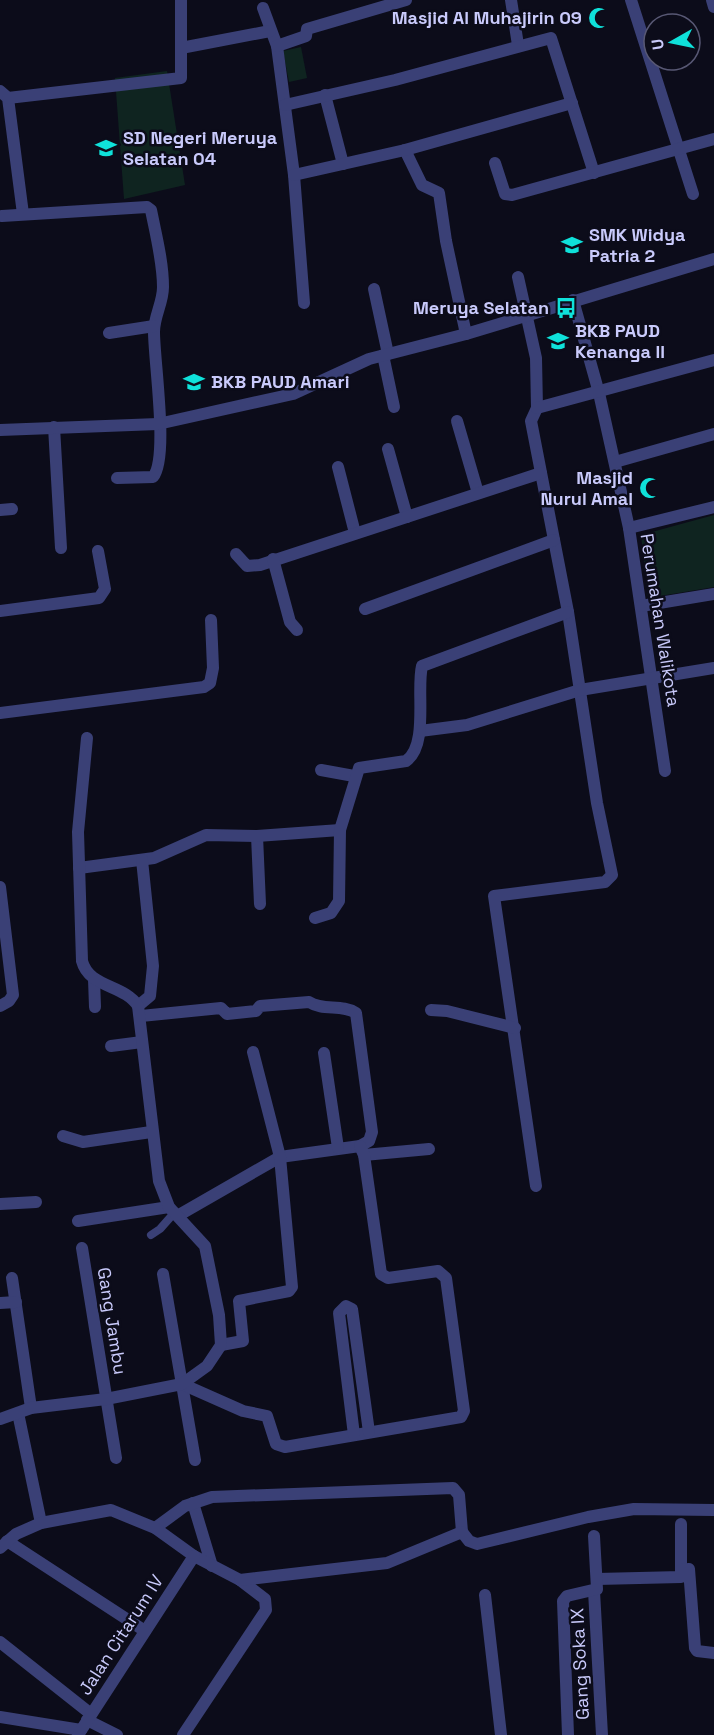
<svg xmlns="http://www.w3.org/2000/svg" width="714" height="1735" viewBox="0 0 714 1735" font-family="'Space Grotesk',sans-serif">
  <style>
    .green { fill: #0f2420 }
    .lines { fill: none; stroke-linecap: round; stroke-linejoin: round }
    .lane { stroke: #3a4076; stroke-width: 8 }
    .street { stroke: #3a4076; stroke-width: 12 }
    .labels { text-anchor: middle; stroke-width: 5; stroke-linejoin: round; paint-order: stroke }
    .poi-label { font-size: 18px; font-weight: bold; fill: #c9cafb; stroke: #0c0c1a; text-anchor: start }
    .street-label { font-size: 18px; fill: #c9cafb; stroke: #0c0c1a }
  </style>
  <rect width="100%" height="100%" fill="#0c0c1a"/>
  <g class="green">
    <polygon points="301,47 307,78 289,82 283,51"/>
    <polygon points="167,71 185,185 124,199 115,78"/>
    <polygon points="714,515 714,587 648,598 641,535"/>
  </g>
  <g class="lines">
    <polyline class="lane" points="151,1235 160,1229 175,1212"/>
    <g class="street">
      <polyline points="511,0 518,45"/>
      <polyline points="631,0 693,194"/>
      <polyline points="712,0 714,7"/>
      <polyline points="263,8 277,46 294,175 304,303"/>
      <polyline points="277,46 306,36 307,29 406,0"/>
      <polyline points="181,48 270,31"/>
      <polyline points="0,91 8,98 23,214"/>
      <polyline points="325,95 343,164"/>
      <polyline points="8,98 181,78 181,0"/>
      <polyline points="285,105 395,80 551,38 594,173"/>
      <polyline points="405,150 422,185 439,193 446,241 466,334"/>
      <polyline points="495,163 505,194 512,195 714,139"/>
      <polyline points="294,175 405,150 572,103"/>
      <path d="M2,216L147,207L151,210C156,235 163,262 163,287C163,303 154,316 154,332C154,361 169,458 153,477L117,478"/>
      <polyline points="518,277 536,358 537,408 531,421 568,612 597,803 612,875 605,882 494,896 536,1186"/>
      <polyline points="374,289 388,354"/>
      <polyline points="573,300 599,393 629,528 665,771"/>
      <polyline points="109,333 154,326"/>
      <polyline points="383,355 394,407"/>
      <polyline points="537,408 714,360"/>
      <polyline points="457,421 478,493"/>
      <polyline points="54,427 61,548"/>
      <polyline points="0,430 158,424 293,394 369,359 466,334 714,259"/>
      <polyline points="388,449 407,517"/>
      <polyline points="615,462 714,434"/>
      <polyline points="338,467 355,533"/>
      <polyline points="0,510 12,509"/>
      <polyline points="629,528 714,507"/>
      <polyline points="236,554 247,566 260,565 541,473"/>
      <polyline points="273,559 290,622 297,630"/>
      <polyline points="641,606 714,594"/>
      <polyline points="365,609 554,540"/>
      <polyline points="0,611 99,598 105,589 98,551"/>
      <polyline points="0,713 204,687 210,683 213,668 211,620"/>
      <polyline points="420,731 467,725 580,690 714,668"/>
      <polyline points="321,770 354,776"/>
      <polyline points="257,836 260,904"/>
      <polyline points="79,868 154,858 206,835 257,836 340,830"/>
      <polyline points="0,887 13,995 9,1001 0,1006"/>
      <path d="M315,918L331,913L339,901L340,830L359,768L406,761C429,745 416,690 422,666L568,612"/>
      <polyline points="94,979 95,1007"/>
      <polyline points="138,1006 150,996 153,966 142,860"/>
      <polyline points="431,1010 447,1011 515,1028"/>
      <path d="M141,1016L221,1008L227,1014L256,1011L260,1006L309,1002C323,1011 342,1004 356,1013L372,1132L369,1141L360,1146L280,1157L179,1215"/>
      <polyline points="111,1046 142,1042"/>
      <polyline points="324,1053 338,1148"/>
      <polyline points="63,1136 83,1142 151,1132"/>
      <polyline points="364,1155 429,1149"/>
      <polyline points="0,1204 36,1202"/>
      <polyline points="78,1221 169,1207"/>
      <polyline points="82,1248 116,1458"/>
      <polyline points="163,1274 195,1460"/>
      <polyline points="12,1278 31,1408"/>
      <polyline points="0,1303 16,1302"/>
      <polyline points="221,1345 243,1341 239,1301 289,1291 292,1287 280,1157 253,1052"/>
      <polyline points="182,1384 243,1411 267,1416 276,1444 285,1447 461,1417 464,1411 446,1278 438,1271 388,1278 381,1274 364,1155 360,1146"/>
      <polyline points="18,1413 41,1523"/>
      <path d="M0,1419L31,1408L106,1399L182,1384L207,1366L221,1345L219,1315L205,1246L169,1207L159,1181L138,1006C124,984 89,988 82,961L78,832L87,738"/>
      <polyline points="354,1435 339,1313 346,1306 352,1309 369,1432"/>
      <polyline points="193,1503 212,1566"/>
      <polyline points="681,1524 681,1570"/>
      <polyline points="155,1528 185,1506 212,1497 453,1488 459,1495 462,1532"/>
      <polyline points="7,1541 145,1631"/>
      <polyline points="0,1548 16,1534 41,1523 111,1510 155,1528 194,1556 240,1580 265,1599 266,1610 183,1735"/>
      <polyline points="597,1579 681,1577 681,1570 689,1569 695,1648 697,1651 714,1653"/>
      <polyline points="240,1580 387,1563 462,1532 469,1541 477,1544 588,1517 634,1509 714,1510"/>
      <polyline points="594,1591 602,1735"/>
      <polyline points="485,1595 501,1735"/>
      <polyline points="0,1642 91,1714"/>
      <polyline points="0,1717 81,1730"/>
      <polyline points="87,1720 117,1735"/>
      <polyline points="78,1735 194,1556"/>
      <polyline points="568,1735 563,1601 567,1596 597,1589 594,1536"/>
    </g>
  </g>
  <defs>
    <symbol id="mosque-bare" viewBox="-9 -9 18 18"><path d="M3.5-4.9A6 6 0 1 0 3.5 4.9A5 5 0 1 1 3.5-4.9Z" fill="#0fe1da" stroke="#0c0c1a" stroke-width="2.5" paint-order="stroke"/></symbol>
    <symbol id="school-bare" viewBox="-9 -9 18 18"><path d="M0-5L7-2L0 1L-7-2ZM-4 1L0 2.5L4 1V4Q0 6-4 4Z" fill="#0fe1da" stroke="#0c0c1a" stroke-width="2.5" paint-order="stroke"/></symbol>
    <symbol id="bus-bare" viewBox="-9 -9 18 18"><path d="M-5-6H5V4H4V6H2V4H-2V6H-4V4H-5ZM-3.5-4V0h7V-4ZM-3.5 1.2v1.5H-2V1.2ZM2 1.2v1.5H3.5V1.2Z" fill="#0fe1da" stroke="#0c0c1a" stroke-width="2.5" paint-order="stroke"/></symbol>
  </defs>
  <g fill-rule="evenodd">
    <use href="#mosque-bare" x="584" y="3" width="30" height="30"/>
    <use href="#school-bare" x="91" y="133" width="30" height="30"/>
    <use href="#school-bare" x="557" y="230" width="30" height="30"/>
    <use href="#bus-bare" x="551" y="293" width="30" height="30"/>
    <use href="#school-bare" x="543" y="326" width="30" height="30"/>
    <use href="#school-bare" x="179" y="367" width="30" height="30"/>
    <use href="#mosque-bare" x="635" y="473" width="30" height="30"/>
  </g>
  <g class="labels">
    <g class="poi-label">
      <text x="582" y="24" text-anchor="end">Masjid Al Muhajirin 09</text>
      <text x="123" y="144">SD Negeri Meruya<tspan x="123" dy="21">Selatan 04</tspan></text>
      <text x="589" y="241">SMK Widya<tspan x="589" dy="21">Patria 2</tspan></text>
      <text x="549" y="314" text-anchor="end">Meruya Selatan</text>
      <text x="575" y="337">BKB PAUD<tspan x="575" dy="21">Kenanga II</tspan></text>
      <text x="211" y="388">BKB PAUD Amari</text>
      <text x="633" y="484" text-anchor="end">Masjid<tspan x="633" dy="21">Nurul Amal</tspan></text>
    </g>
    <g class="street-label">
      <text transform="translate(660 620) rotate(81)" y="6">Perumahan Walikota</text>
      <text transform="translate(112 1321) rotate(81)" y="6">Gang Jambu</text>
      <text transform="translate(121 1635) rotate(-57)" y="6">Jalan Citarum IV</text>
      <text transform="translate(580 1664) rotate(-93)" y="6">Gang Soka IX</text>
    </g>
  </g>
  <g transform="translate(672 42) rotate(261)"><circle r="28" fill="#0c0c1a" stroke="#585874" stroke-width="1.5"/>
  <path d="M0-4.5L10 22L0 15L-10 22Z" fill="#0fe1da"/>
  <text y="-9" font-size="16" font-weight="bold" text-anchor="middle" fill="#c9cafb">U</text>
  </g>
</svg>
